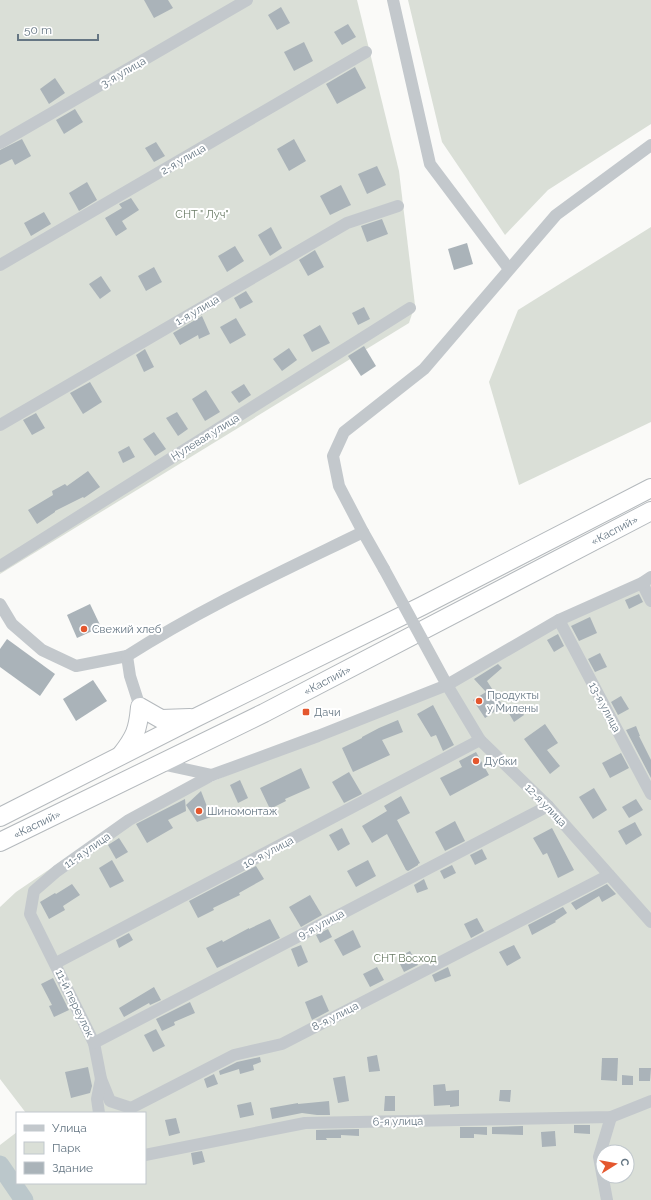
<svg xmlns="http://www.w3.org/2000/svg" width="651" height="1200" viewBox="0 0 651 1200" font-family="Raleway,sans-serif">
  <style>
    .green { fill: #dadfd7; fill-rule: evenodd }
    .lines { fill: none; stroke-linecap: round; stroke-linejoin: round }
    .river { stroke: #bbc7cb; stroke-width: 19 }
    .building { fill: #aab3b9 }
    .highway-casing { stroke: #b4b9bd; stroke-width: 20 }
    .minor { stroke: #c3c8cc; stroke-width: 12 }
    .highway { stroke: #fff; stroke-width: 18 }
    .minor-bridge { stroke: #c3c8cc; stroke-width: 12 }
    .poi-dot { fill: #e4572e; stroke: #fff; stroke-width: 1.5 }
    .labels { text-anchor: middle; stroke-width: 4; stroke-linejoin: round; paint-order: stroke }
    .street-label { font-size: 11px; fill: #657683; stroke: #fff }
    .park-label { font-size: 11px; fill: #687a64; stroke: #fff }
    .poi-label { font-size: 11px; fill: #657683; stroke: #fff; text-anchor: start }
  </style>
  <rect width="100%" height="100%" fill="#fafaf8"/>
  <g class="green">
    <polygon points="0,0 357,0 399,171 415,305 409,323 0,574"/>
    <polygon points="408,0 651,0 651,124 548,190 505,235 442,142"/>
    <polygon points="651,227 651,422 519,485 489,382 518,310"/>
    <path d="M651,572V1200H0V1145L17,1132V1183H145V1113H26L0,1079V907L16,892L125,818L433,689ZM603,1152H627V1176H603Z"/>
  </g>
  <g class="lines">
    <polyline class="river" points="0,1165 24,1200"/>
  </g>
  <g class="building">
    <polygon points="144,0 168,0 173,8 154,18"/>
    <polygon points="281,7 290,23 277,30 268,15"/>
    <polygon points="348,24 356,37 342,45 334,32"/>
    <polygon points="304,42 313,61 294,71 284,52"/>
    <polygon points="355,67 366,88 337,104 326,84"/>
    <polygon points="55,78 65,93 49,104 40,89"/>
    <polygon points="75,109 83,122 64,134 56,120"/>
    <polygon points="22,139 31,156 15,165 12,159 0,165 0,150"/>
    <polygon points="294,139 306,161 289,171 277,149"/>
    <polygon points="156,142 165,156 154,162 145,148"/>
    <polygon points="377,166 386,185 367,194 358,174"/>
    <polygon points="87,182 97,200 79,211 69,193"/>
    <polygon points="341,185 351,205 330,215 320,196"/>
    <polygon points="131,198 139,210 122,221 127,229 116,236 105,218 122,208 119,204"/>
    <polygon points="44,212 51,224 31,236 24,223"/>
    <polygon points="382,219 388,234 367,242 361,226"/>
    <polygon points="271,227 282,248 270,256 258,235"/>
    <polygon points="467,243 473,264 454,270 448,249"/>
    <polygon points="235,246 244,261 227,272 218,256"/>
    <polygon points="315,250 324,267 308,276 299,260"/>
    <polygon points="154,267 162,282 146,291 138,276"/>
    <polygon points="101,276 111,291 100,299 89,284"/>
    <polygon points="246,291 253,302 240,309 234,298"/>
    <polygon points="364,307 370,319 358,325 352,313"/>
    <polygon points="202,316 210,334 199,339 198,335 180,345 173,333"/>
    <polygon points="236,318 246,335 230,344 220,327"/>
    <polygon points="320,325 330,343 312,352 303,335"/>
    <polygon points="364,346 376,366 361,376 348,356"/>
    <polygon points="289,348 297,360 282,371 273,359"/>
    <polygon points="145,349 154,367 144,372 136,355"/>
    <polygon points="90,382 102,402 83,414 70,393"/>
    <polygon points="244,384 251,395 239,403 231,392"/>
    <polygon points="206,390 220,412 205,421 192,399"/>
    <polygon points="177,412 188,429 178,436 166,418"/>
    <polygon points="36,413 45,428 32,435 23,420"/>
    <polygon points="154,432 166,449 155,456 143,439"/>
    <polygon points="129,446 135,457 123,463 118,452"/>
    <polygon points="88,471 100,487 84,498 83,497 55,511 55,512 37,524 28,510 53,495 52,491 65,484 67,486"/>
    <polygon points="639,594 643,602 629,609 625,600"/>
    <polygon points="90,604 101,627 77,638 67,615"/>
    <polygon points="590,617 597,633 579,641 571,626"/>
    <polygon points="558,634 564,646 554,652 547,640"/>
    <polygon points="7,639 55,674 40,696 0,667 0,649"/>
    <polygon points="600,653 607,667 595,672 588,659"/>
    <polygon points="498,664 502,668 487,681 503,706 485,718 473,700 486,692 474,679"/>
    <polygon points="93,680 107,701 76,721 63,699"/>
    <polygon points="621,696 629,709 618,715 611,702"/>
    <polygon points="517,704 524,715 514,722 507,710"/>
    <polygon points="433,705 454,745 443,751 436,735 431,737 417,714"/>
    <polygon points="398,720 403,732 382,740 390,755 353,772 342,748 362,738 362,737 379,728"/>
    <polygon points="545,724 558,743 547,750 560,766 550,774 524,739"/>
    <polygon points="636,726 640,736 639,736 651,760 651,778 626,730"/>
    <polygon points="476,752 489,775 450,796 440,778 462,767 459,761"/>
    <polygon points="621,753 629,768 610,778 602,763"/>
    <polygon points="301,768 310,788 285,799 286,801 270,809 260,788"/>
    <polygon points="349,772 362,794 344,803 332,782"/>
    <polygon points="240,780 248,798 238,803 230,785"/>
    <polygon points="594,788 607,810 593,819 579,797"/>
    <polygon points="201,791 211,817 197,822 186,805"/>
    <polygon points="401,796 410,813 397,820 420,863 418,864 418,865 408,871 406,870 387,834 372,843 362,826 387,811 384,806"/>
    <polygon points="185,799 186,811 168,820 173,828 147,843 136,824"/>
    <polygon points="636,799 643,810 629,818 622,807"/>
    <polygon points="455,821 465,841 445,851 435,832"/>
    <polygon points="635,822 642,835 626,845 618,831"/>
    <polygon points="342,828 350,844 338,851 329,835"/>
    <polygon points="552,828 574,870 558,878 547,853 543,855 533,838"/>
    <polygon points="119,838 128,852 116,859 108,845"/>
    <polygon points="482,849 487,859 475,865 470,855"/>
    <polygon points="112,860 124,881 110,888 99,868"/>
    <polygon points="368,860 376,876 356,887 347,871"/>
    <polygon points="452,865 456,873 444,879 440,871"/>
    <polygon points="256,866 264,879 239,893 240,895 213,908 214,910 198,918 189,901"/>
    <polygon points="424,879 428,889 417,893 414,885"/>
    <polygon points="72,884 80,895 63,906 65,910 49,919 40,902 55,893 56,894"/>
    <polygon points="607,884 616,894 602,902 599,896 576,910 571,903"/>
    <polygon points="310,895 322,915 301,927 289,907"/>
    <polygon points="563,907 567,913 555,921 556,922 532,935 528,925"/>
    <polygon points="477,918 484,931 471,938 464,924"/>
    <polygon points="270,919 280,938 217,968 206,948 222,940 223,942 249,928 249,929"/>
    <polygon points="328,929 332,937 320,943 316,935"/>
    <polygon points="353,930 361,947 343,956 334,940"/>
    <polygon points="129,933 133,940 119,948 116,940"/>
    <polygon points="301,945 308,962 298,967 291,949"/>
    <polygon points="514,945 521,958 507,966 499,952"/>
    <polygon points="410,951 418,965 404,972 397,958"/>
    <polygon points="377,967 384,980 370,987 363,974"/>
    <polygon points="448,967 451,976 435,982 432,975"/>
    <polygon points="53,978 69,1010 54,1017 49,1006 52,1005 41,984"/>
    <polygon points="154,987 161,1000 150,1005 149,1003 124,1017 119,1008"/>
    <polygon points="322,995 329,1011 312,1020 305,1002"/>
    <polygon points="190,1002 195,1013 174,1022 175,1025 162,1031 156,1019"/>
    <polygon points="156,1029 165,1046 153,1052 144,1035"/>
    <polygon points="377,1055 380,1071 369,1072 367,1057"/>
    <polygon points="260,1057 261,1062 253,1065 254,1070 240,1074 239,1069 220,1075 219,1071 237,1062"/>
    <polygon points="602,1058 618,1058 617,1081 601,1080"/>
    <polygon points="88,1067 92,1086 90,1093 71,1098 65,1072"/>
    <polygon points="639,1068 651,1068 650,1081 639,1081"/>
    <polygon points="214,1074 218,1084 207,1088 204,1079"/>
    <polygon points="622,1075 633,1076 633,1085 622,1085"/>
    <polygon points="345,1076 349,1101 338,1103 333,1078"/>
    <polygon points="445,1084 446,1091 459,1090 459,1106 450,1107 450,1105 434,1106 433,1085"/>
    <polygon points="500,1090 511,1090 510,1102 499,1101"/>
    <polygon points="385,1096 395,1096 395,1111 384,1111"/>
    <polygon points="329,1101 330,1115 317,1115 302,1113 272,1119 270,1108 298,1103 298,1104"/>
    <polygon points="251,1102 254,1115 240,1118 237,1105"/>
    <polygon points="176,1118 180,1133 169,1136 165,1120"/>
    <polygon points="574,1125 590,1125 590,1134 574,1133"/>
    <polygon points="523,1126 523,1135 492,1134 492,1127"/>
    <polygon points="460,1127 487,1127 487,1135 474,1134 474,1138 460,1138"/>
    <polygon points="359,1129 359,1136 341,1135 341,1138 326,1138 327,1140 316,1140 316,1130"/>
    <polygon points="555,1131 556,1146 542,1147 541,1132"/>
    <polygon points="202,1151 205,1162 193,1165 191,1153"/>
  </g>
  <g class="lines">
    <defs>
      <g id="highway">
        <path d="M121,755C135,737 138,730 140,707L161,719L190,718"/>
        <polyline points="0,817 195,718 422,606 651,488"/>
        <path id="s1" d="M0,842L264,713L651,511"/>
      </g>
    </defs>
    <use href="#highway" class="highway-casing"/>
    <g class="minor">
      <polyline points="393,0 430,164 509,269"/>
      <polyline points="0,143 247,0"/>
      <polyline points="0,265 366,52"/>
      <polyline points="0,425 347,223 398,206"/>
      <polyline points="363,532 339,486 333,456 344,432 424,369 556,215 651,145"/>
      <polyline points="0,566 410,308"/>
      <polyline points="642,583 651,601"/>
      <polyline points="0,604 12,624 42,650 76,666 127,656 130,676 140,707"/>
      <polyline points="559,620 651,794"/>
      <path d="M127,656C202,608 283,571 363,532L384,569"/>
      <polyline points="447,685 480,740 548,806 651,922"/>
      <polyline points="161,764 212,775"/>
      <polyline points="609,875 282,1044 234,1055 131,1108 110,1101 101,1079 94,1043 30,914 34,891 57,871 129,820 212,775 318,736 447,685 559,620 642,583 651,577"/>
      <polyline points="56,963 480,740"/>
      <polyline points="94,1043 548,806"/>
      <polyline points="99,1113 97,1099 101,1079"/>
      <polyline points="145,1155 305,1123 611,1117 651,1101"/>
      <polyline points="607,1200 599,1157 611,1117"/>
    </g>
    <use href="#highway" class="highway"/>
    <polyline class="minor-bridge" points="384,569 447,685"/>
  </g>
  <g class="poi-dot">
    <circle cx="84" cy="629" r="4"/>
    <circle cx="479" cy="701" r="4"/>
    <rect x="302" y="708" width="8" height="8" rx="2"/>
    <circle cx="476" cy="761" r="4"/>
    <circle cx="199" cy="811" r="4"/>
  </g>
  <g class="labels">
    <g class="street-label">
      <text transform="translate(123 72) rotate(-30)" y="4">3-я улица</text>
      <text transform="translate(183 159) rotate(-30)" y="4">2-я улица</text>
      <text transform="translate(197 310) rotate(-30)" y="4">1-я улица</text>
      <text transform="translate(205 437) rotate(-32)" y="4">Нулевая улица</text>
      <text dy="4" stroke="none"><textPath href="#s1" startOffset="689">«Каспий»</textPath></text>
      <text dy="4" stroke="none"><textPath href="#s1" startOffset="365">«Каспий»</textPath></text>
      <text transform="translate(605 707) rotate(62)" y="4">13-я улица</text>
      <text transform="translate(546 805) rotate(46)" y="4">12-я улица</text>
      <text dy="4" stroke="none"><textPath href="#s1" startOffset="41">«Каспий»</textPath></text>
      <text transform="translate(87 850) rotate(-35)" y="4">11-я улица</text>
      <text transform="translate(268 852) rotate(-28)" y="4">10-я улица</text>
      <text transform="translate(321 924) rotate(-28)" y="4">9-я улица</text>
      <text transform="translate(75 1003) rotate(64)" y="4">11-й переулок</text>
      <text transform="translate(335 1016) rotate(-27)" y="4">8-я улица</text>
      <text transform="translate(398 1121) rotate(-1)" y="4">6-я улица</text>
    </g>
    <g class="park-label">
      <text x="202" y="218">СНТ " Луч"</text>
      <text x="405" y="962">СНТ Восход</text>
    </g>
    <g class="poi-label">
      <text x="92" y="633">Свежий хлеб</text>
      <text x="487" y="699">Продукты<tspan x="487" dy="13">у Милены</tspan></text>
      <text x="314" y="716">Дачи</text>
      <text x="484" y="765">Дубки</text>
      <text x="207" y="815">Шиномонтаж</text>
    </g>
  </g>
  <rect x="16" y="1112" width="130" height="72" fill="#ffffff" stroke="#c1c8cd"/>
  <rect x="24" y="1125" width="20" height="6" fill="#c3c8cc" stroke="#c1c8cd"/>
  <text x="52" y="1132" font-size="12" fill="#657683">Улица</text>
  <rect x="24" y="1142" width="20" height="12" fill="#dadfd7" stroke="#c1c8cd"/>
  <text x="52" y="1152" font-size="12" fill="#657683">Парк</text>
  <rect x="24" y="1162" width="20" height="12" fill="#aab3b9" stroke="#c1c8cd"/>
  <text x="52" y="1172" font-size="12" fill="#657683">Здание</text>
  <g transform="translate(615 1164) rotate(79)"><circle r="19" fill="#ffffff" stroke="#c1c8cd"/>
  <path d="M0-3L7 15L0 10L-7 15Z" fill="#e4572e"/>
  <text y="-6" font-size="11" font-weight="bold" text-anchor="middle" fill="#657683">С</text>
  </g>
  <path d="M18 34v6h80v-6" fill="none" stroke="#657683" stroke-width="2"/>
  <text x="24" y="34" font-size="12" fill="#657683" stroke="#ffffff" stroke-width="3" paint-order="stroke">50 m</text>
</svg>
